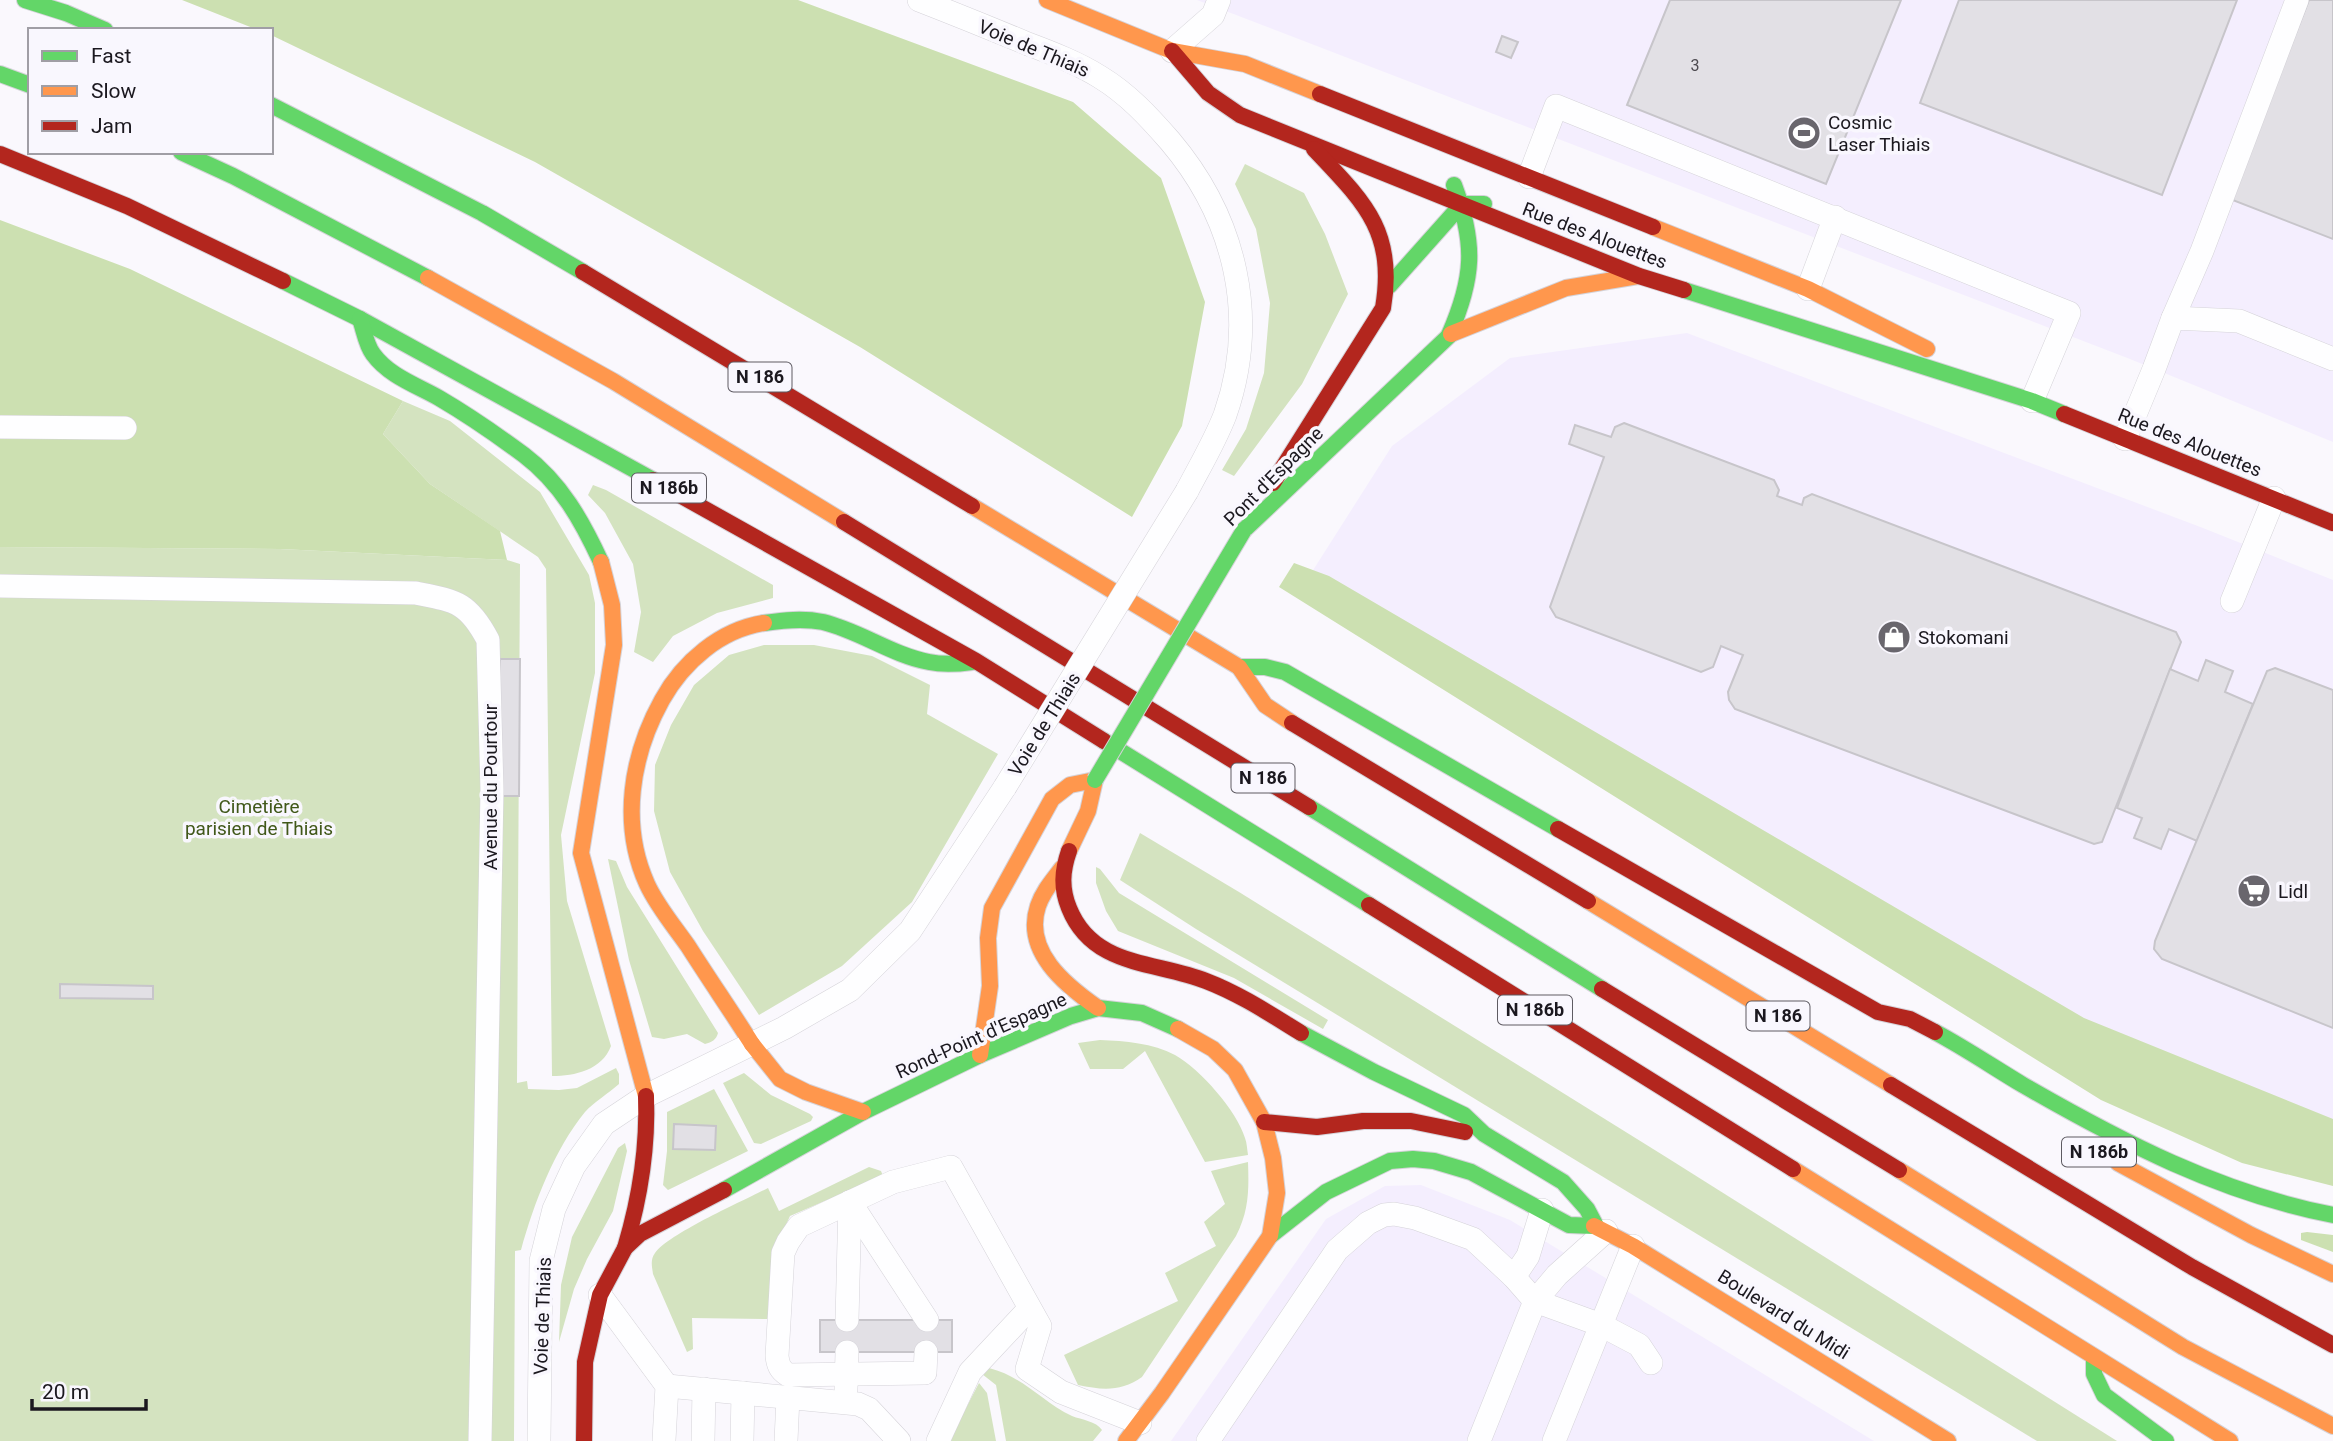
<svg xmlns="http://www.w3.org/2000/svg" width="2333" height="1441" viewBox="0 0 2333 1441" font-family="Roboto,sans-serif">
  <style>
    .built { fill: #f4eefe }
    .green { fill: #d4e3c0; fill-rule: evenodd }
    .forest { fill: #cce0b1 }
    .building { fill: #e2e0e5; stroke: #c7c5ca; stroke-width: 2 }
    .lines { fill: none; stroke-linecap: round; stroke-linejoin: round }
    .lane-casing { stroke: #d5d3d9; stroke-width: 24 }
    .fast-casing { stroke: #d5d3d9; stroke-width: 18 }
    .slow-casing { stroke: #d5d3d9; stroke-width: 18 }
    .jam-casing { stroke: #d5d3d9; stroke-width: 18 }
    .lane { stroke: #fefeff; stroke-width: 23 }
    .fast { stroke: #63d668; stroke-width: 16 }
    .slow { stroke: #ff974d; stroke-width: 16 }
    .jam { stroke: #b3261e; stroke-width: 16 }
    .lane-bridge-casing { stroke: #d5d3d9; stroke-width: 24; stroke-linecap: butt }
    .fast-bridge-casing { stroke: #d5d3d9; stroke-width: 18; stroke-linecap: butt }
    .lane-bridge { stroke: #fefeff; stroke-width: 23 }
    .fast-bridge { stroke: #63d668; stroke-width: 16 }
    .labels { text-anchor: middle; stroke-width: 7; stroke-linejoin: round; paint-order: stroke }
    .number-label { font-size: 16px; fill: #4d4a50 }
    .shield { fill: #f9f7fe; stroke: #5e5b62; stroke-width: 2 }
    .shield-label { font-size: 18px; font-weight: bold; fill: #1b181f }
    .street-label { font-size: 19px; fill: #1b181f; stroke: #f9f7fe }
    .poi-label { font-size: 19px; fill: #1b181f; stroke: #f9f7fe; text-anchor: start }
    .park-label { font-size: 19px; fill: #41581a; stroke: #f9f7fe }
  </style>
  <rect width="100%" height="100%" fill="#faf8fd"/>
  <g class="built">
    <polygon points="1197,0 2333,0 2333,442 2130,359"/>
    <polygon points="1687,333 2203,528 2333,580 2333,1164 1310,575 1392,446 1510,358"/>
    <polygon points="1421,1185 1510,1220 1874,1441 1171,1441 1326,1219 1385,1186"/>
  </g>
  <g class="green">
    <polygon points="1245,164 1304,193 1325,234 1348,294 1302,384 1234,476 1222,470 1246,429 1264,373 1270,303 1256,229 1235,184"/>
    <path d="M403,401L450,421L540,492L589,575L595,603V673L561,835L567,901L611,1046C602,1070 575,1076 552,1076L546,569L538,557L430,484L383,434Z"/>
    <polygon points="593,485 606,490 773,585 773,598 717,613 673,636 653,662 634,652 641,612 633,564 605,513 588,495"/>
    <path d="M0,547L280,549L507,560L520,564L517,1083L527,1081L528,1089L559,1090L577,1088L616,1068L619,1074V1084C608,1094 595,1101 585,1112C554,1150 534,1203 521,1250L515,1251L514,1441H0Z"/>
    <polygon points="764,645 814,645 872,656 930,685 927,714 998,754 912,902 842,966 759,1015 703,931 670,872 654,811 655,765 671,725 694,685 729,655"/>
    <polygon points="1140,833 1239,892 1666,1157 2117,1441 2037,1441 1196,929 1120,880"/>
    <path d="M608,859L616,861L627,887L718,1033C716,1040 712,1042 705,1044L687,1034L664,1039L652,1037L629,960Z"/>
    <polygon points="1096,867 1100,869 1119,893 1328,1020 1323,1029 1234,978 1118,931 1106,911 1096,883"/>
    <path d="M1100,1040C1125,1041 1153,1043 1175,1055C1200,1069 1237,1111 1245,1138C1247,1143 1247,1149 1248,1155L1205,1162L1145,1051L1123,1069H1090L1078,1043Z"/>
    <polygon points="744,1073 771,1095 810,1114 813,1117 811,1121 761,1144 754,1143 723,1083"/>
    <path d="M714,1089L748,1151L668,1190L663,1185L667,1151V1112ZM674,1124L715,1126V1150L673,1149Z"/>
    <polygon points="625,1143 627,1151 613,1211 587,1259 574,1289 559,1342 561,1285 572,1237 618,1148"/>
    <path d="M1248,1162C1249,1190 1249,1211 1236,1236L1142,1377C1121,1392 1102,1390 1078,1385L1064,1355L1178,1301L1165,1273L1216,1246L1204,1222L1225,1204L1211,1171Z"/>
    <path d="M869,1167L881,1171L883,1176L790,1216L774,1251L768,1319L692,1318L693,1349L687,1352L653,1274C652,1266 650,1260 655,1253C670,1233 743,1201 768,1188L779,1211Z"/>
    <path d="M989,1368C1024,1377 1041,1401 1072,1416C1082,1420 1096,1421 1102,1430L1093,1441H1006L996,1385L982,1374Z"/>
    <polygon points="979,1383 987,1393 996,1441 951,1441 953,1433"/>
  </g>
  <g class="forest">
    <polygon points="182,0 798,0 1073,102 1161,178 1205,302 1182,426 1132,517 860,347 535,162 271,35 271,30 258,30"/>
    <polygon points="0,220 130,269 403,401 383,434 430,484 500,531 507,560 280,549 0,547"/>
    <polygon points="1294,563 1329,576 2084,1018 2333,1119 2333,1186 2242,1163 2101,1100 1279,587"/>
    <polygon points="2307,1232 2333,1235 2333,1252 2301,1240 2301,1233"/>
  </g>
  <g class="building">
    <polygon points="1670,0 1901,0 1826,184 1627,105"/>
    <polygon points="1959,0 2237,0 2162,195 1920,103"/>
    <polygon points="2309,0 2333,0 2333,239 2230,199"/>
    <polygon points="1502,36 1518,42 1511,58 1496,52"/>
    <polygon points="1624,423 1774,480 1779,490 1777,496 1802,505 1804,498 1812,494 2176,632 2181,642 2102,842 2094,844 1735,709 1729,700 1728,692 1743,655 1721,646 1713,667 1701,672 1556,617 1550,607 1604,457 1569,444 1575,425 1611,437 1615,427"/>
    <polygon points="500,659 520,659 519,796 499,796"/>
    <polygon points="2206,660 2233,671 2225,692 2253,704 2197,841 2169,829 2161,849 2134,838 2142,818 2117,808 2170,669 2198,681"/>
    <polygon points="2275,668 2333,690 2333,1028 2162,959 2154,949 2155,941 2267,671"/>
    <polygon points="60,984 153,986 153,999 60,998"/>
    <polygon points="674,1124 716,1126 715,1150 673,1149"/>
    <rect x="820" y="1320" width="132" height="32"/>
  </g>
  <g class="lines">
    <defs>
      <g id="lane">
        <path d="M919,0C955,14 992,29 1028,44C1052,53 1078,63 1100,77C1128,94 1149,117 1170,141C1236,219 1259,318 1225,415C1215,441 1200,466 1187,491"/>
        <polyline points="1172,51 1213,15 1219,0"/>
        <polyline points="1529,177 1556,106 2069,313 2032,401"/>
        <polyline points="1808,289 1835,217"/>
        <polyline points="2173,318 2202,251 2297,0"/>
        <polyline points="0,427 125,428"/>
        <polyline points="2125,439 2154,369 2173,318 2239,321 2333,359"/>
        <path d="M0,586L416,593C456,601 468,602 488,640L492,790L480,1441"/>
        <polyline points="2232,601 2274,498"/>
        <polyline points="850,1202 927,1320"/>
        <polyline points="1514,1277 1528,1256 1542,1210"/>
        <polyline points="600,1295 667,1386 664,1440"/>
        <polyline points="847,1320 850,1202"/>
        <path d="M926,1352L925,1373L788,1375C780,1370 778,1365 777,1356L783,1253L788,1242L799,1226L893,1182L951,1167L1040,1326L1027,1369L1061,1392L1140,1423"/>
        <polyline points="667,1386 858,1404 869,1409 899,1441"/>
        <polyline points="846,1389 847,1352"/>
        <polyline points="539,1441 541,1261 554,1209 574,1166 604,1124 646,1096 784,1028 850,990 910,931 1005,787"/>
        <polyline points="703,1441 704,1389"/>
        <polyline points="742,1441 743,1393"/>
        <polyline points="786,1441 788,1397"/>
        <polyline points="938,1441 970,1372 1029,1309"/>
        <polyline points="1208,1441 1337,1250 1368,1223 1384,1215 1394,1214 1415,1218 1473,1239 1514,1277 1535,1301 1601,1325 1639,1345 1651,1363"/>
        <polyline points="1479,1441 1535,1301 1557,1275 1606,1231"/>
        <polyline points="1554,1441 1633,1246"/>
      </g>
      <g id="fast">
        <polyline points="25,0 66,13 105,30"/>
        <polyline points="0,74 30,85"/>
        <polyline points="271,105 482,213 583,272"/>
        <polyline points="181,152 233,176 428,278"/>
        <polyline points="283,281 360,319 653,480"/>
        <polyline points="1389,286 1462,204 1484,204"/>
        <polyline points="1684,290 2032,401 2064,414"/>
        <path d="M360,319C364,330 366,345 373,354C389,376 416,385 439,398C468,415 497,435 524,455C561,483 582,521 601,562"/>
        <path d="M1449,335C1474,278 1476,244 1454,185"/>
        <polyline points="1244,530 1451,334"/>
        <path d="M764,623C784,620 803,618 823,622C860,631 892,655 929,662C943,665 958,664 972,662"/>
        <polyline points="1239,667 1265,667 1285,672 1558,829"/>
        <polyline points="1104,741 1369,905"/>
        <polyline points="1309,807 1602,989"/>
        <path d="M1935,1032C1965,1048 1993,1067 2023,1085C2122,1142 2220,1193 2333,1215"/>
        <polyline points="1301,1033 1374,1072 1464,1115 1484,1134 1563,1182 1587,1209 1596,1226"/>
        <polyline points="724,1190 863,1112 980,1055 1071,1016 1098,1008 1142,1013 1178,1029"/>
        <polyline points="1270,1236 1326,1192 1390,1161 1413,1159 1434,1161 1471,1172 1569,1225 1594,1226"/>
        <polyline points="2094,1358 2094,1374 2104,1395 2166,1441"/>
      </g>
      <g id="slow">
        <polyline points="1047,0 1172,51 1245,64 1320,94"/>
        <polyline points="1653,227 1808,289 1927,349"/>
        <polyline points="428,278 613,381 844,522"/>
        <polyline points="1451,334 1566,288 1638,276"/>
        <polyline points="972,506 1239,667 1265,705 1292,723"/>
        <polyline points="601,562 612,605 614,645 581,853 646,1096"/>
        <path d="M1062,868C1053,880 1043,891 1038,906C1023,951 1065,985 1098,1008"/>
        <polyline points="1588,901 1891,1085"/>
        <polyline points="752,1044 780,1079 806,1092 863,1112"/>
        <path d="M752,1044C731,1011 709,979 688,946C674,926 657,906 647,884C620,824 631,756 662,700C683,662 720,630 764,623"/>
        <polyline points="980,1055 990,986 988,938 992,908 1052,799 1070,785 1095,780 1088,811 1069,851"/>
        <polyline points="2118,1163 2251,1235 2333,1274"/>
        <polyline points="1793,1169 2230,1441"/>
        <polyline points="1899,1170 2183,1347 2333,1426"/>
        <polyline points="1594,1226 1633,1246 1948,1441"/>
        <polyline points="1126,1441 1162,1393 1270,1236 1277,1193 1273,1158 1264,1122 1235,1070 1213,1049 1178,1029"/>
      </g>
      <g id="jam">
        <polyline points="1172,51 1208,93 1240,115 1639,276 1684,290"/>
        <polyline points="1320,94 1653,227"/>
        <polyline points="0,154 127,206 283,281"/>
        <polyline points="583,272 972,506"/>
        <polyline points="2064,414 2333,523"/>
        <polyline points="653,480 976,661 1104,741"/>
        <path d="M1273,483L1383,308C1396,231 1364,202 1314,149"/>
        <polyline points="844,522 1309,807"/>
        <polyline points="1292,723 1588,901"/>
        <polyline points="1558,829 1878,1012 1910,1019 1935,1032"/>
        <path d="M1069,851C1062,871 1061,888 1069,908C1093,968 1156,961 1206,981C1240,994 1270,1014 1301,1033"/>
        <polyline points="1369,905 1793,1169"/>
        <polyline points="1602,989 1899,1170"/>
        <polyline points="1891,1085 2192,1267 2333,1345"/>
        <polyline points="1264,1122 1317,1127 1363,1121 1411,1121 1465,1132"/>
        <path d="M625,1248C640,1198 648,1148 646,1096"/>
        <polyline points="584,1441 585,1362 600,1295 625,1248 640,1234 724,1190"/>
      </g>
    </defs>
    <use href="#lane" class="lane-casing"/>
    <use href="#fast" class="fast-casing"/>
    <use href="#slow" class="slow-casing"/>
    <use href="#jam" class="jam-casing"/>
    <use href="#lane" class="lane"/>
    <use href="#fast" class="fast"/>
    <use href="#slow" class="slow"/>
    <use href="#jam" class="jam"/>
    <defs>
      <polyline id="lane-bridge" points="1005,787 1187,491"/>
      <polyline id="fast-bridge" points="1095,780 1244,530"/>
    </defs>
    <use href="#lane-bridge" class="lane-bridge-casing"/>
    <use href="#fast-bridge" class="fast-bridge-casing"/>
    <use href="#lane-bridge" class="lane-bridge"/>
    <use href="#fast-bridge" class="fast-bridge"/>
  </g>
  <defs>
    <symbol id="stadium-disc" viewBox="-11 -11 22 22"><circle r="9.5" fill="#69666d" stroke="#f9f7fe"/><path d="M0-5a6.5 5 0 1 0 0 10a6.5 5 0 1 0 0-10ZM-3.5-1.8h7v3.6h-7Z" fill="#fff"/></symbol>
    <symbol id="shop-disc" viewBox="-11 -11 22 22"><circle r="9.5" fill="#69666d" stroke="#f9f7fe"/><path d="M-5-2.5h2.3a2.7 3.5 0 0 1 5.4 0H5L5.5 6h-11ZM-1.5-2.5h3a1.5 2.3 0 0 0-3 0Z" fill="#fff"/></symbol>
    <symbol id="supermarket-disc" viewBox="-11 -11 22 22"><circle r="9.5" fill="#69666d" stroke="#f9f7fe"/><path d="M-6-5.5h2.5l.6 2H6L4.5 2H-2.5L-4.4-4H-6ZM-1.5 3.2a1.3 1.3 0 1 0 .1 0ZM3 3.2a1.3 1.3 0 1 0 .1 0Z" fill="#fff"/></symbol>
  </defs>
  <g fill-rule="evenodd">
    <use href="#stadium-disc" x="1785" y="114" width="38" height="38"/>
    <use href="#shop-disc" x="1875" y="618" width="38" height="38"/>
    <use href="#supermarket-disc" x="2235" y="872" width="38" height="38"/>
  </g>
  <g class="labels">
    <g class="number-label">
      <text x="1695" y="71">3</text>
    </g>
    <g class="shield">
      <rect x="728.5" y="362.5" width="63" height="29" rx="5"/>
      <rect x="632" y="473.5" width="74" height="29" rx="5"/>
      <rect x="1231.5" y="763.5" width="63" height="29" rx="5"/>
      <rect x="1498" y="995.5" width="74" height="29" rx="5"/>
      <rect x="1746.5" y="1001.5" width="63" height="29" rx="5"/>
      <rect x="2062" y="1137.5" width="74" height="29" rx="5"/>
    </g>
    <g class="shield-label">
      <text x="760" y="383">N 186</text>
      <text x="669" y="494">N 186b</text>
      <text x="1263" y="784">N 186</text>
      <text x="1535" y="1016">N 186b</text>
      <text x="1778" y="1022">N 186</text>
      <text x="2099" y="1158">N 186b</text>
    </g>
    <g class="street-label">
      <text transform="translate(1034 48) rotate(23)" y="7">Voie de Thiais</text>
      <text transform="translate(1595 235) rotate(21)" y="7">Rue des Alouettes</text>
      <text transform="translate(2190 442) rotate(22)" y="7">Rue des Alouettes</text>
      <text transform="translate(1273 476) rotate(-45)" y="7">Pont d'Espagne</text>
      <text transform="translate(1044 724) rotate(-58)" y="7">Voie de Thiais</text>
      <text transform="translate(490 787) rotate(-90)" y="7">Avenue du Pourtour</text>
      <text transform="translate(981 1035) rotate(-24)" y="7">Rond-Point d'Espagne</text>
      <text transform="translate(1784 1314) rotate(32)" y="7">Boulevard du Midi</text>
      <text transform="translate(542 1316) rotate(-88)" y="7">Voie de Thiais</text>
    </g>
    <g class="poi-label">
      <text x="1828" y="129">Cosmic<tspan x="1828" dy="22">Laser Thiais</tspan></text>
      <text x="1918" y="644">Stokomani</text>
      <text x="2278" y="898">Lidl</text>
    </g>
    <g class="park-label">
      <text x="259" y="813">Cimetière<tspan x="259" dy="22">parisien de Thiais</tspan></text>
    </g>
  </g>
  <rect x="28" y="28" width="245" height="126" fill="#f9f7fe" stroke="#a09ea5" stroke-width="2"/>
  <rect x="42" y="51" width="35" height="10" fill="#63d668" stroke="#a09ea5" stroke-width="2"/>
  <text x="91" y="63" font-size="21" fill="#1b181f">Fast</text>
  <rect x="42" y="86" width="35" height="10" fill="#ff974d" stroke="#a09ea5" stroke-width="2"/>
  <text x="91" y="98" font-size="21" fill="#1b181f">Slow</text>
  <rect x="42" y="121" width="35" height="10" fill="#b3261e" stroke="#a09ea5" stroke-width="2"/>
  <text x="91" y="133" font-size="21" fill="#1b181f">Jam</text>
  <path d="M32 1399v10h114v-10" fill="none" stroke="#1b181f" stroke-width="3.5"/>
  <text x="42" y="1399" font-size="21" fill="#1b181f" stroke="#f9f7fe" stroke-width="5" paint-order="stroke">20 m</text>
</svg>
